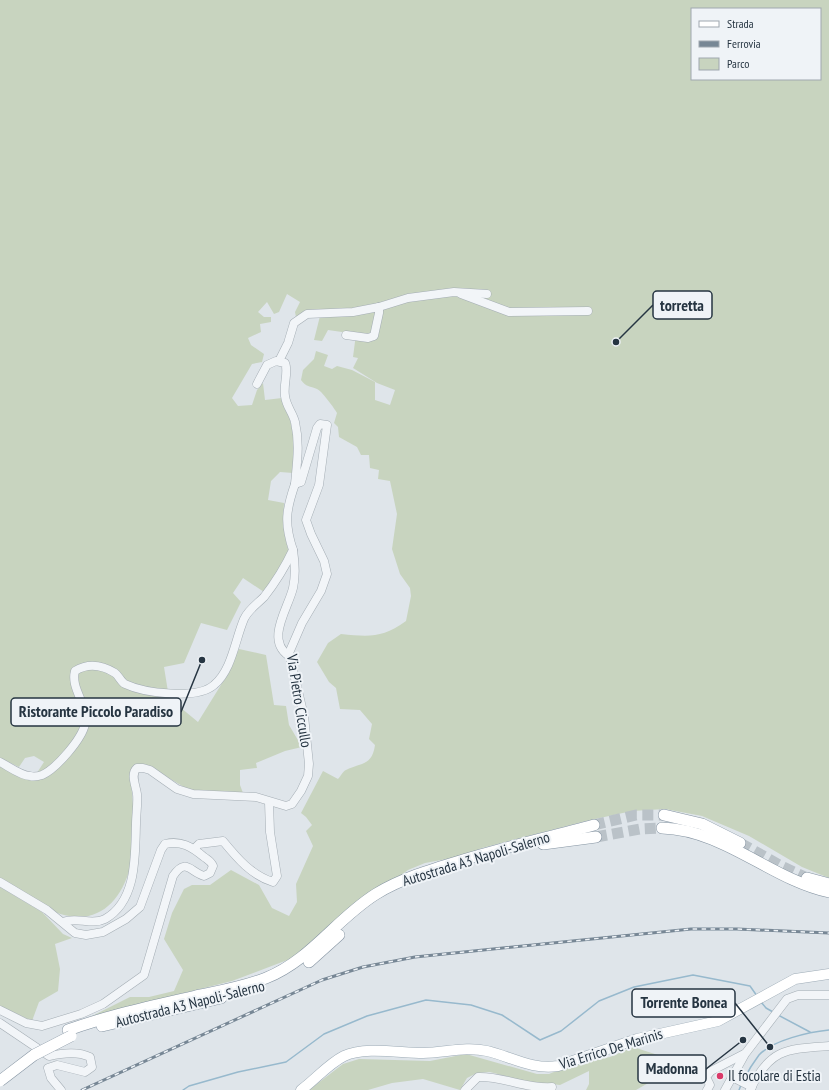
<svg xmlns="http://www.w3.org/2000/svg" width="829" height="1090" viewBox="0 0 829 1090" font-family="'PT Sans Narrow',sans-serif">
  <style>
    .green { fill: #c8d4bf; fill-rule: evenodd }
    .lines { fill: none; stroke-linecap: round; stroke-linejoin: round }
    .stream { stroke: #97b9cd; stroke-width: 1.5 }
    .highway-tunnel { stroke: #bac2c8; stroke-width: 11; stroke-dasharray: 11 5.5; stroke-linecap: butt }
    .minor-casing { stroke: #a4adb4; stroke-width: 9 }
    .major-casing { stroke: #9dabb6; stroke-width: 11 }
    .highway-casing { stroke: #8594a2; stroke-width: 12 }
    .minor { stroke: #f2f5f8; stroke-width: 8 }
    .major { stroke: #fff; stroke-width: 10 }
    .highway { stroke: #fff; stroke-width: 11 }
    .rail-casing { stroke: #778795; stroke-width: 3 }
    .rail { stroke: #eff3f7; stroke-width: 1.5; stroke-dasharray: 4.5; stroke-linecap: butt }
    .highway-bridge-casing { stroke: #8594a2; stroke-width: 12; stroke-linecap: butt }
    .highway-bridge { stroke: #fff; stroke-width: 11 }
    .poi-dot { fill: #da3969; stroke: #eff3f7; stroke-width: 1.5 }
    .labels { text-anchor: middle; stroke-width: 4; stroke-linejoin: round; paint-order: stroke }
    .street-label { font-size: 15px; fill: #263542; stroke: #eff3f7 }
    .poi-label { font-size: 15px; fill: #263542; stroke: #eff3f7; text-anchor: start }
    .leader { fill: none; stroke: #263542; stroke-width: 1.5 }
    .callout-dot { fill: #263542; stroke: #eff3f7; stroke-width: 1.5 }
    .callout { fill: #eff3f7; stroke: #263542; stroke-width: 1.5 }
    .callout-label { font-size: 16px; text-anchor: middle; font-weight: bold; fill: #263542 }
  </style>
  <rect width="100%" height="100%" fill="#dfe5ea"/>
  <g class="green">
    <path d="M0,0H829V878L802,867L749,836L702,816L665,809L632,811L586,821L482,848L463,856L425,863L408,870L290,959L232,981L92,1016L130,997H149L174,991L183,970L164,939L172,913L184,889L192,885H210L231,870L259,885L272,908L289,916L297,902L296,884L313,846L306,831L312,825L306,817L301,813L323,771L338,779C341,776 343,771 346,770C362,762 372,766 375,745L369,739L372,724L360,710L340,709L336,688L329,682L317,662L328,643L341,634C370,637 382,638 406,621L411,596L410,588L400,574L392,549L397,514L390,481L378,479L379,470L370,468L369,455H361L357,447L339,437L338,427L334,423L337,413C335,409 321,390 317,389C310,386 306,387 301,380L303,370L314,359L316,351L328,355L324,366L332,369L337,366L352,370L375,382V400L390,405L395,390L377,383L353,368L358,358L353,357L356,334L328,330L322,341L314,340L321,312L296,317L295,312L300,302L287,294L279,312L274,314L267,302L258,312L264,317H271V322L260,324L261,332L248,338L251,345L264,354L262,362L252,364L232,398L238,406L252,405L257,390L263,383L265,400L282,398C295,427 295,443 293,473L280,472L271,481L268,500L284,503L283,525L289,554L264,592L243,578L233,593L241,602L227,630L201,623L184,663L164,667L169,698L198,722L224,680L239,649L266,655L274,705L286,706L289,725L302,747L285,751L256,763L257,768L240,770V785L243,793L189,790L145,764C137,764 133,765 130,773C133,800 137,842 130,868C121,900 100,924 64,915C47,911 16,888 0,879V764L33,779L44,762L34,756L25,758L19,767L0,758ZM692,9H820V79H692Z"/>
    <polygon points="0,887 42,912 63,934 72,938 55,944 60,969 58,991 39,1002 32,1021 0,1006"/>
    <polygon points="633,1047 661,1056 661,1066 657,1078 636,1090 586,1090 589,1084 589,1071 560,1085 524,1081 490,1072 477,1073 467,1078 460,1090 423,1079 392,1083 368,1090 309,1090 343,1064 359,1059 430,1061 466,1054 537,1074 549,1074 578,1062 610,1057"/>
  </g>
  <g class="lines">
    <g class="stream">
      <polyline points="761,1002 766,1008 773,1012"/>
      <polyline points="778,1015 810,1032"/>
      <path d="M744,1079C748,1071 753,1063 759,1055C773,1040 809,1032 829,1030"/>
      <polyline points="183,1090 189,1086 238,1072 286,1062 324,1034 367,1016 426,1000 471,1005 502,1015 540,1040 561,1031 599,1001 634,987 693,975 750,986 757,996"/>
      <polyline points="739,1090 741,1085"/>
    </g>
    <g class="highway-tunnel">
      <polyline points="594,825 636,815 664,815"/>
      <polyline points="596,837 640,829 662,828"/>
      <polyline points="740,843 783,867 807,878"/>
    </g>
    <defs>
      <g id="minor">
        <polyline points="461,294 509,312 588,311"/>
        <polyline points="346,335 368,338 374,336 379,313 379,307"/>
        <polyline points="279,361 288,343 294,323 307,314 353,312 379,307 408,298 454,292 487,294"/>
        <path d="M289,656C265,640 288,609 293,588C296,575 295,563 293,550"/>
        <path d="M0,762C8,766 21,776 30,776C34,777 39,776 42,775C56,769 82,739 85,724C89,705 70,689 75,671C88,663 102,665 115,673C119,676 121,682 125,684C144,693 197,700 214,685C232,670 235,640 244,619C248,610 257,604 264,597C275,583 285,567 293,550C284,523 286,510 295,484"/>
        <path d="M194,849L199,844L223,841C237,858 251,875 273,882L277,876L270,832L269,802"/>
        <path d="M0,882L47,910L75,933L86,935L103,932L126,919L140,907L161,850L165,844C181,840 192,847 204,857C208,860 211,861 213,866L210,873L204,876C190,872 186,857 173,876L144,975L103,1004L81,1014L42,1026L26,1023L0,1010"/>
        <path d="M63,922C77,916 91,926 105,919C137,901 135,856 136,824C136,815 138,803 137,794C136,786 130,774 137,768H143L150,770L177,789L193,794L256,797L286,806L292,804L301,791L308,776L309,764L304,716L289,653L302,623L321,591L327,574L324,561L311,534L306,520L319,485L327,425L320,424L317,428L301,482L295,484C297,462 300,444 295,422C293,413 286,406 285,396C283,385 289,371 285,363L276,361L267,365L257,384"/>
        <path d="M0,1023L49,1056C62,1053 78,1051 90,1057L92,1067L85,1072L57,1065L48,1068L51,1078L61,1090"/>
        <polyline points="732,1077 752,1087"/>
        <path d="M465,1090L478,1077C503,1076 526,1089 552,1087"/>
        <polyline points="707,1090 710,1085 706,1077 711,1071 744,1054"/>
        <polyline points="725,1090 745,1054 787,999 798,995 829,995"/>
        <path d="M750,1090C770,1048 787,1049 829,1046"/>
      </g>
      <path id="major" d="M301,1090C315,1080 328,1064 344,1056C365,1046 400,1053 423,1053C445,1053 465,1046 487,1051C512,1057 532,1070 558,1066L637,1039L718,1021L795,979L829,974"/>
      <g id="highway">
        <polyline points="664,815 702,824 740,843"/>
        <path d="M662,828C725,830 770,879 829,892"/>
        <polyline points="543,844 596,837"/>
        <polyline points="807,878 829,884"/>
        <polyline points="309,962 339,935"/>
        <polyline points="102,1026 221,998"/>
        <path d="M68,1030C110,1015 153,1006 196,996C220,991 244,987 266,978C311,960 336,919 376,894C402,878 433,869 463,860C506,847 550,837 594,825"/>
      </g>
    </defs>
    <use href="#minor" class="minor-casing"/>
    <use href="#major" class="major-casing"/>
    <use href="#highway" class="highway-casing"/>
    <use href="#minor" class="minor"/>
    <use href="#major" class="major"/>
    <use href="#highway" class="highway"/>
    <defs>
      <polyline id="rail" points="82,1090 322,980 363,967 415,957 691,929 737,929 829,933"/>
    </defs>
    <use href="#rail" class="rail-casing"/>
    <use href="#rail" class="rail"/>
    <defs>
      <polyline id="highway-bridge" points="0,1081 34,1055 71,1036"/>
    </defs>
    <use href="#highway-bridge" class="highway-bridge-casing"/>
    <use href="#highway-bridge" class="highway-bridge"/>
  </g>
  <circle class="poi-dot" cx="720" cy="1076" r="4"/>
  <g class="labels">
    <g class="street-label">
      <text transform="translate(299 701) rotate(81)" y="5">Via Pietro Ciccullo</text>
      <text transform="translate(476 859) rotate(-17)" y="5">Autostrada A3 Napoli-Salerno</text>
      <text transform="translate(190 1004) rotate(-14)" y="5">Autostrada A3 Napoli-Salerno</text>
      <text transform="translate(611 1049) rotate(-17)" y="5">Via Errico De Marinis</text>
    </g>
    <g class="poi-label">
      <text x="728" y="1081">Il focolare di Estia</text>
    </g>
  </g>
  <path class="leader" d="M616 342L653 305M202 660L181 712M770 1047L735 1003M743 1040L706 1069"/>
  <g class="callout-dot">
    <circle cx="616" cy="342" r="4"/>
    <circle cx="202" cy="660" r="4"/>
    <circle cx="770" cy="1047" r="4"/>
    <circle cx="743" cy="1040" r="4"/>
  </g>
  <g class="callout">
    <rect x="653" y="291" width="59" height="28" rx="4"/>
    <rect x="11" y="698" width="170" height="28" rx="4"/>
    <rect x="632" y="989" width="103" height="28" rx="4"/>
    <rect x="638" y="1055" width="68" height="28" rx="4"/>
  </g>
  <g class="callout-label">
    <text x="682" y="311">torretta</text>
    <text x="96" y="717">Ristorante Piccolo Paradiso</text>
    <text x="684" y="1008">Torrente Bonea</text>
    <text x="672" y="1074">Madonna</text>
  </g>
  <rect x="691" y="8" width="130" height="72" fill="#eff3f7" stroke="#9fa7af"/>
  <rect x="699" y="21" width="20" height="6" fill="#ffffff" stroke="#9fa7af"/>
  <text x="727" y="28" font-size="12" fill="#263542">Strada</text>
  <rect x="699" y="41" width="20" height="6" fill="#778795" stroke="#9fa7af"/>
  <text x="727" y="48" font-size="12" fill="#263542">Ferrovia</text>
  <rect x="699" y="58" width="20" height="12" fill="#c8d4bf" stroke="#9fa7af"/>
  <text x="727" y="68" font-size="12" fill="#263542">Parco</text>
</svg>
